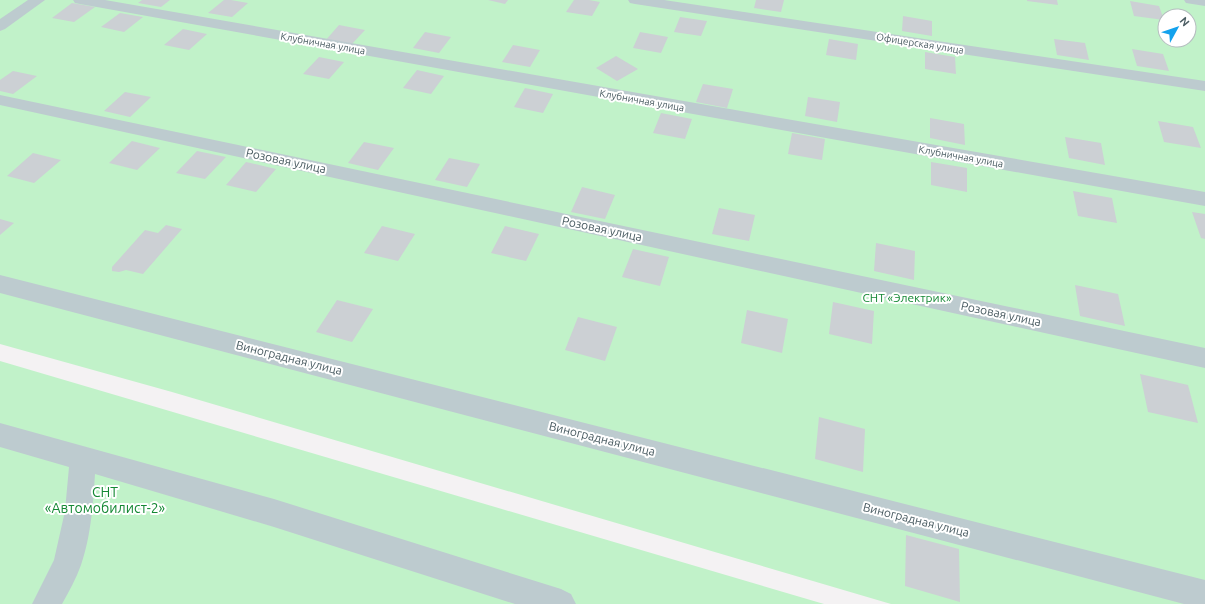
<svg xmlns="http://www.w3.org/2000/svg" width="1205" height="604" viewBox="0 0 1205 604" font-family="Ubuntu,sans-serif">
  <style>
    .green { fill: #c1f2c9; fill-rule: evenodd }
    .building { fill: #ccd0d4 }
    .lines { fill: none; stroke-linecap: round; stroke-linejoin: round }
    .minor { fill: #bdcbcf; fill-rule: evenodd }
    .labels { text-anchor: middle; stroke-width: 4; stroke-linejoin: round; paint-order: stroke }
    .far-street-label { font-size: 10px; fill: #495b61; stroke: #fff }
    .street-label { font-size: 12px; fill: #495b61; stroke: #fff }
    .park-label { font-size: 12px; fill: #148834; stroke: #fff }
    .near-park-label { font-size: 14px; fill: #148834; stroke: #fff }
  </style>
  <rect width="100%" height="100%" fill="#f4f2f3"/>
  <g class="green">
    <path d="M0,0H1205V604H891L172,392L0,344ZM1165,16H1189V40H1165Z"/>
    <polygon points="0,361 824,604 0,604"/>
  </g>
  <g class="building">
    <polygon points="142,0 170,0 161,7 138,3"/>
    <polygon points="224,0 231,0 248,3 232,17 208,13"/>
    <polygon points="488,0 508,0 505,4"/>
    <polygon points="574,0 589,0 600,2 592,16 566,12"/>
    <polygon points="756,0 784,0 781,12 754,8"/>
    <polygon points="1027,0 1057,0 1058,5 1027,1"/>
    <polygon points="1130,1 1159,6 1164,20 1134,16"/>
    <polygon points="72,3 95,7 74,22 52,18"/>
    <polygon points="120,13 143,17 124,32 101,27"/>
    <polygon points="903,16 932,21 932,36 902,31"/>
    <polygon points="680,17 707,21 701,36 674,32"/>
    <polygon points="339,25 365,30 351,45 325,41"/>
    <polygon points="183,29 207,34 189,50 164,45"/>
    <polygon points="425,32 451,37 439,53 413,48"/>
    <polygon points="640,32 668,37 661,53 633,48"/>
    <polygon points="829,39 858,44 856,60 826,55"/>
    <polygon points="1054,39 1085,43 1089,60 1057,55"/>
    <polygon points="513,45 540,50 530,67 502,62"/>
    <polygon points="1132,49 1163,54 1169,71 1137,66"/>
    <polygon points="925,52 955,57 956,74 925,69"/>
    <polygon points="616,56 638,69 617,81 596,68"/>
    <polygon points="319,57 344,62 329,79 303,74"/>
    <polygon points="417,70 444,76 431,94 403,88"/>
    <polygon points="13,71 37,76 13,94 0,91 0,80"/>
    <polygon points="703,84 733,89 727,108 696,102"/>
    <polygon points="525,88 553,94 543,113 514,107"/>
    <polygon points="125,92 151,97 130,117 104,111"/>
    <polygon points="808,97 840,102 837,122 805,116"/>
    <polygon points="661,113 692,119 685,139 653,133"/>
    <polygon points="930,118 964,124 965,145 930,138"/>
    <polygon points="1158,121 1193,127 1201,148 1164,142"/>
    <polygon points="792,133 825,139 822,160 788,154"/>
    <polygon points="1065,137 1101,143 1105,165 1069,158"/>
    <polygon points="132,141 160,148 137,170 109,163"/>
    <polygon points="364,142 394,148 378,170 348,163"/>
    <polygon points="197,151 226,157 205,179 176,173"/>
    <polygon points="33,153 61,160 34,183 7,176"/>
    <polygon points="449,158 480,164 467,187 435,180"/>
    <polygon points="246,162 276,169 256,192 226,185"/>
    <polygon points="931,162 967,168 967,192 931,185"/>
    <polygon points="582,187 615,195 605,219 571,212"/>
    <polygon points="1073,191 1112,198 1117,223 1078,216"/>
    <polygon points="719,208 755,215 749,241 712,234"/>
    <polygon points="1192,212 1205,214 1205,239 1201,238"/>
    <polygon points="0,219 14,223 0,235"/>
    <polygon points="166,225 182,229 143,274 126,270 119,272 112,271 112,267 145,230 158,233"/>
    <polygon points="382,226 415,234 398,261 364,253"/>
    <polygon points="505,226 539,234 526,261 491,253"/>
    <polygon points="876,243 915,251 914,280 874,271"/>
    <polygon points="633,249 669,257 660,286 622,277"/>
    <polygon points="1075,285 1118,294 1125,326 1080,316"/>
    <polygon points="337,300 373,309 352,342 316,332"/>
    <polygon points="833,302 874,311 872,344 829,334"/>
    <polygon points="747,310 788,319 782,353 741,343"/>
    <polygon points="578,317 617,327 605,361 565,350"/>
    <polygon points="1140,374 1188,385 1198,423 1148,412"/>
    <polygon points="819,417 865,429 863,472 815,459"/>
    <polygon points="906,535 959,549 960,602 905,586"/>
  </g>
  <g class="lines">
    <g class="minor">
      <polygon points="28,0 45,0 5,29 0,31 0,19"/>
      <polygon points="73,0 105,0 1205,192 1205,206 80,4 75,3"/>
      <polygon points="628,0 664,0 1205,81 1205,91 635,4 630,3"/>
      <polygon points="1184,0 1205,0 1205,6 1186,3"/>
      <polygon points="0,95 1205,348 1205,368 0,105"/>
      <polygon points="0,275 1205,580 1205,604 1184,604 0,293"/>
      <path d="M0,423L274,499L561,589L571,594L576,604H515L274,527L95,474C93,504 91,536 81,565C76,579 69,591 62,604H32L54,560L65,511L69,467L0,447Z"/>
    </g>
  </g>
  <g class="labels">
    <g class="far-street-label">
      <text transform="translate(323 43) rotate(10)" y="4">Клубничная улица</text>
      <text transform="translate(920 43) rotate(9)" y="4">Офицерская улица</text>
      <text transform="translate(642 100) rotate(10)" y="4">Клубничная улица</text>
      <text transform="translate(961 156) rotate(10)" y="4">Клубничная улица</text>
    </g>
    <g class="street-label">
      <text transform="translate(286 161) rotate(12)" y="4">Розовая улица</text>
      <text transform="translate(602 229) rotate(12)" y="4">Розовая улица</text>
      <text transform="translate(1001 314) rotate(12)" y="4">Розовая улица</text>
      <text transform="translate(289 358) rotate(14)" y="4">Виноградная улица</text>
      <text transform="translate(602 439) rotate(14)" y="4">Виноградная улица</text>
      <text transform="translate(916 520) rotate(14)" y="4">Виноградная улица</text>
    </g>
    <g class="park-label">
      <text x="907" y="302">СНТ «Электрик»</text>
    </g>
    <g class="near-park-label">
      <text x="105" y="497">СНТ<tspan x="105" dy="16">«Автомобилист-2»</tspan></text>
    </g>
  </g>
  <g transform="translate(1177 28) rotate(50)"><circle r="19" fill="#ffffff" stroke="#b6bdc0"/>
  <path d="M0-3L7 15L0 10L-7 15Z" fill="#13a2ed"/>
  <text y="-6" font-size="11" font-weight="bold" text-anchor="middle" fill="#495b61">N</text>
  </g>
</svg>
